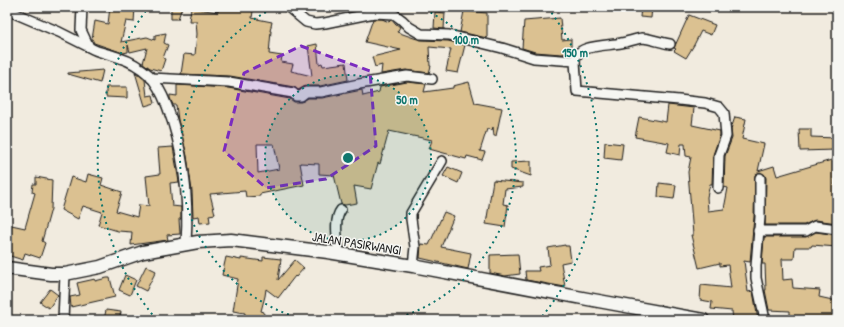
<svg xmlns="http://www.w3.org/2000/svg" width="844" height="327" viewBox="0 0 844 327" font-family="'Patrick Hand',sans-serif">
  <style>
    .building { fill: #dbc191; stroke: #1c1c1c; fill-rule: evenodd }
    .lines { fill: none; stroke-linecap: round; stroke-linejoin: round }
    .street-casing { stroke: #1c1c1c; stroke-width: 12 }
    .secondary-casing { stroke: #1c1c1c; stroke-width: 15 }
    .street { stroke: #f6f6f2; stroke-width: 9 }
    .secondary { stroke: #f6f6f2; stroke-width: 12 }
    .marked { fill: #7b2cbf; fill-opacity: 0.2; stroke: #7b2cbf; stroke-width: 3; stroke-dasharray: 8 5; stroke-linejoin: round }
    .ring { fill: none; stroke: #0f766e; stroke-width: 2; stroke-dasharray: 2 4 }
    .labels { text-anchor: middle; stroke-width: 3; stroke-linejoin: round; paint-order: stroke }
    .street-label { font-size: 13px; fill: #1c1c1c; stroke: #f6f6f2 }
    .centre { fill: #0f766e; stroke: #f6f6f2; stroke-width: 2 }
    .ring-label { font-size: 12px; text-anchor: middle; font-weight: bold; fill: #0f766e; stroke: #f6f6f2; stroke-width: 3; stroke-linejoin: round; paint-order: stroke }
  </style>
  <rect width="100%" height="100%" fill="#f1ebdf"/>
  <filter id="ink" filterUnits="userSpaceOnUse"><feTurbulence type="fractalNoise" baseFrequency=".025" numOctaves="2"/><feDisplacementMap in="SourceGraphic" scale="8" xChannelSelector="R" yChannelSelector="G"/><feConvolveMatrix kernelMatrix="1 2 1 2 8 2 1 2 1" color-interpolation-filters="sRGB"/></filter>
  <g filter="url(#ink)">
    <g class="building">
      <polygon points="110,7 135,7 134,22 126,21 121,42 147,37 155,40 155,35 166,33 164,43 168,45 163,58 165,59 161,71 150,68 143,63 147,48 130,52 128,45 128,52 123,53 94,43 92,39 95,21 108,24"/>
      <polygon points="171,7 182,7 178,19 171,19"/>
      <polygon points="218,7 230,7 253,11 252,18 272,22 270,31 271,31 269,54 282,56 281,62 293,64 291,71 312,76 308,46 317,44 319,64 322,63 323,66 346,63 348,80 320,86 306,86 298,90 294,87 230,76 181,74 184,54 195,55 197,34 196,21 189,21 191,8 218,12"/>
      <polygon points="641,7 652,7 651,18 640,17"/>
      <polygon points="464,11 487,13 487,38 460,32"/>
      <polygon points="435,12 445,13 444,29 434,28"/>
      <polygon points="689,15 715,25 711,35 701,31 694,45 686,58 674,51 676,49 674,48"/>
      <polygon points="560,18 562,40 571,39 571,53 561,54 535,52 522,48 524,21"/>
      <polygon points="373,19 382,19 389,22 391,20 400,27 397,32 414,38 421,40 448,41 465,45 458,73 446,71 451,49 429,47 430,66 431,66 429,73 406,70 381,74 382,65 375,67 372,57 401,50 365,42"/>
      <polygon points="103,70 100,83 68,74 68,73"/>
      <polygon points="135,72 145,80 147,96 153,95 155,103 145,106"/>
      <path d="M407,82L426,84L424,92L453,88V86L469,82L475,103L502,108L496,136H494L493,127L492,130L487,129L480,151L485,152L482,160L467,156L466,159L429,149L432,140L389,131L380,164L378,163L371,189L354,186L357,203L345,205L341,204L334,175L319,174V164L300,163L304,185L260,194V196L246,197L245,191L210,194L215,214L209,215L210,222L200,223L199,216L193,217L192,191L187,156L178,120L176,105H173L170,98V95L177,96V85L228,88L290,99L294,102H301L308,98H322L362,90L363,96L379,92L380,87ZM257,144H274L279,169L258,173Z"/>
      <polygon points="106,87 127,87 127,98 106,97"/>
      <polygon points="668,105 694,108 692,125 720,131 720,135 713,155 712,184 710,184 707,197 708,211 724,209 728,188 724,187 725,156 732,138 731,129 735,117 746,119 742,139 764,144 758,171 774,166 777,176 835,159 834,185 837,185 837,223 815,220 804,225 765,225 766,178 765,175 760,172 755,175 754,217 750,262 744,261 748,292 753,291 758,320 733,320 732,311 711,309 712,302 700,300 701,285 731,288 728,265 720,266 720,263 699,268 691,235 693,235 688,172 691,157 686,156 685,144 681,144 680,155 667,152 669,143 635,137 639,117 666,122"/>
      <polygon points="799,129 811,129 811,137 836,138 835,150 800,151"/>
      <polygon points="605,142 623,144 621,160 604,158"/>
      <polygon points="173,147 179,182 170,183 172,206 181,207 181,219 179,219 180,234 167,235 168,240 131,245 132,232 118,231 98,225 102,212 83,206 78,219 61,210 71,177 86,182 88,174 103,178 101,185 122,192 116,211 137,217 139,205 149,206 146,176 160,174 158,148"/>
      <polygon points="531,161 531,176 511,169 511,162"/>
      <polygon points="448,167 462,173 458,183 443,176"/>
      <polygon points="36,177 52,180 51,209 42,241 45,243 40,258 25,253 23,260 7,255 7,224 25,228 35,193 32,192 33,184 36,184"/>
      <polygon points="493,180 523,183 523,187 505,189 503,204 508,205 505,227 486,224"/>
      <polygon points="659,183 676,185 674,199 658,197"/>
      <polygon points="444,212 454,216 441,247 471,253 468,269 420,258 421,244 429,245"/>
      <polygon points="816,232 837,235 837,247 812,245 811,247 795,247 794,259 782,259 783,280 792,279 793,288 820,290 819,297 837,301 837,314 834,314 833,320 790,320 790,311 769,310 765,290 766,290 765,264 762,264 764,237 806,237"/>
      <polygon points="565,245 565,246 569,246 571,261 561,263 565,287 526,280 525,271 539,271 538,267 550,265 548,248"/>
      <polygon points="518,254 520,274 505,276 490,273 490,255"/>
      <polygon points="226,257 241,260 241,258 263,261 263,257 281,259 278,280 295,260 304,268 296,277 295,276 278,298 266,289 265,296 261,311 264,312 263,320 244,320 245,313 233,311 238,279 222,275"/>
      <polygon points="146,266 156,271 146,291 136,286"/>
      <polygon points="125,275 136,280 130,295 119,290"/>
      <polygon points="107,278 110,278 115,297 71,307 70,297 80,295 77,283 95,279 95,281"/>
      <polygon points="50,289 58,295 49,308 40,302"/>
      <polygon points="106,310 121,312 119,320 104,320"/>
    </g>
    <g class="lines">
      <defs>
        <g id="street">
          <path d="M82,7L81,30L89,47C100,54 109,53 120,58C130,61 141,68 149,75C157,83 163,96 167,106C184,150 189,198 186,244"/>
          <polyline points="288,7 306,22 315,24 325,23 374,13 394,14 402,20 409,27 421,34 449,35 502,48 534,58 575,61 577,91 679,100 705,103 719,107 724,113 726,136 719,155 718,188"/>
          <polyline points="7,10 59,32 89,47"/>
          <path d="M575,61C575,44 609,46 621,43C628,42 635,39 642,38C648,38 663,43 670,44"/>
          <polyline points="151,78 229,82 293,93 296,96 301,96 306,92 321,92 359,84 407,76 432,79"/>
          <polyline points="760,178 760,217 756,266 756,278 765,320"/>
          <polyline points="758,231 806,231 815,226 837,229"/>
          <path d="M339,254C338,242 333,220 341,210"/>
          <polyline points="413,266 415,247 411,219 411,213 442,161"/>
          <polyline points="63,320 65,274"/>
        </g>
        <polyline id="secondary" points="7,268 51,274 65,274 100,267 143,252 198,242 231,240 328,252 413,266 593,300 703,320"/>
      </defs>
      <use href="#street" class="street-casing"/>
      <use href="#secondary" class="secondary-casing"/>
      <use href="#street" class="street"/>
      <use href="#secondary" class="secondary"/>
    </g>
  </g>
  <path class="marked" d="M301,46L370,71L376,146L326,179L266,188L224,151L244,73Z"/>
  <circle cx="348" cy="158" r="83" fill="#0f766e" fill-opacity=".12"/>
  <g class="ring">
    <circle cx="348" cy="158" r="83"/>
    <path d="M306 320A167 167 0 0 1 276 7M420 7A167 167 0 0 1 390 320"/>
    <path d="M156 319A250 250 0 0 1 148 8M548 8A250 250 0 0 1 540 319"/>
  </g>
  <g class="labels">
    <g class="street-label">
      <text transform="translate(357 243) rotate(9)" y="5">JALAN PASIRWANGI</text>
    </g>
  </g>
  <circle cx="348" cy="158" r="6" class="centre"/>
  <g class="ring-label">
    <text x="466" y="44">100 m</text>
    <text x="575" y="57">150 m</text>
    <text x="407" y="104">50 m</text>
  </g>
  <rect width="844" height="327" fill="none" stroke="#f6f6f2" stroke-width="24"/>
  <rect x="12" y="12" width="820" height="303" fill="none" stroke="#1c1c1c" stroke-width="1.5" filter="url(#ink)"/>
</svg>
